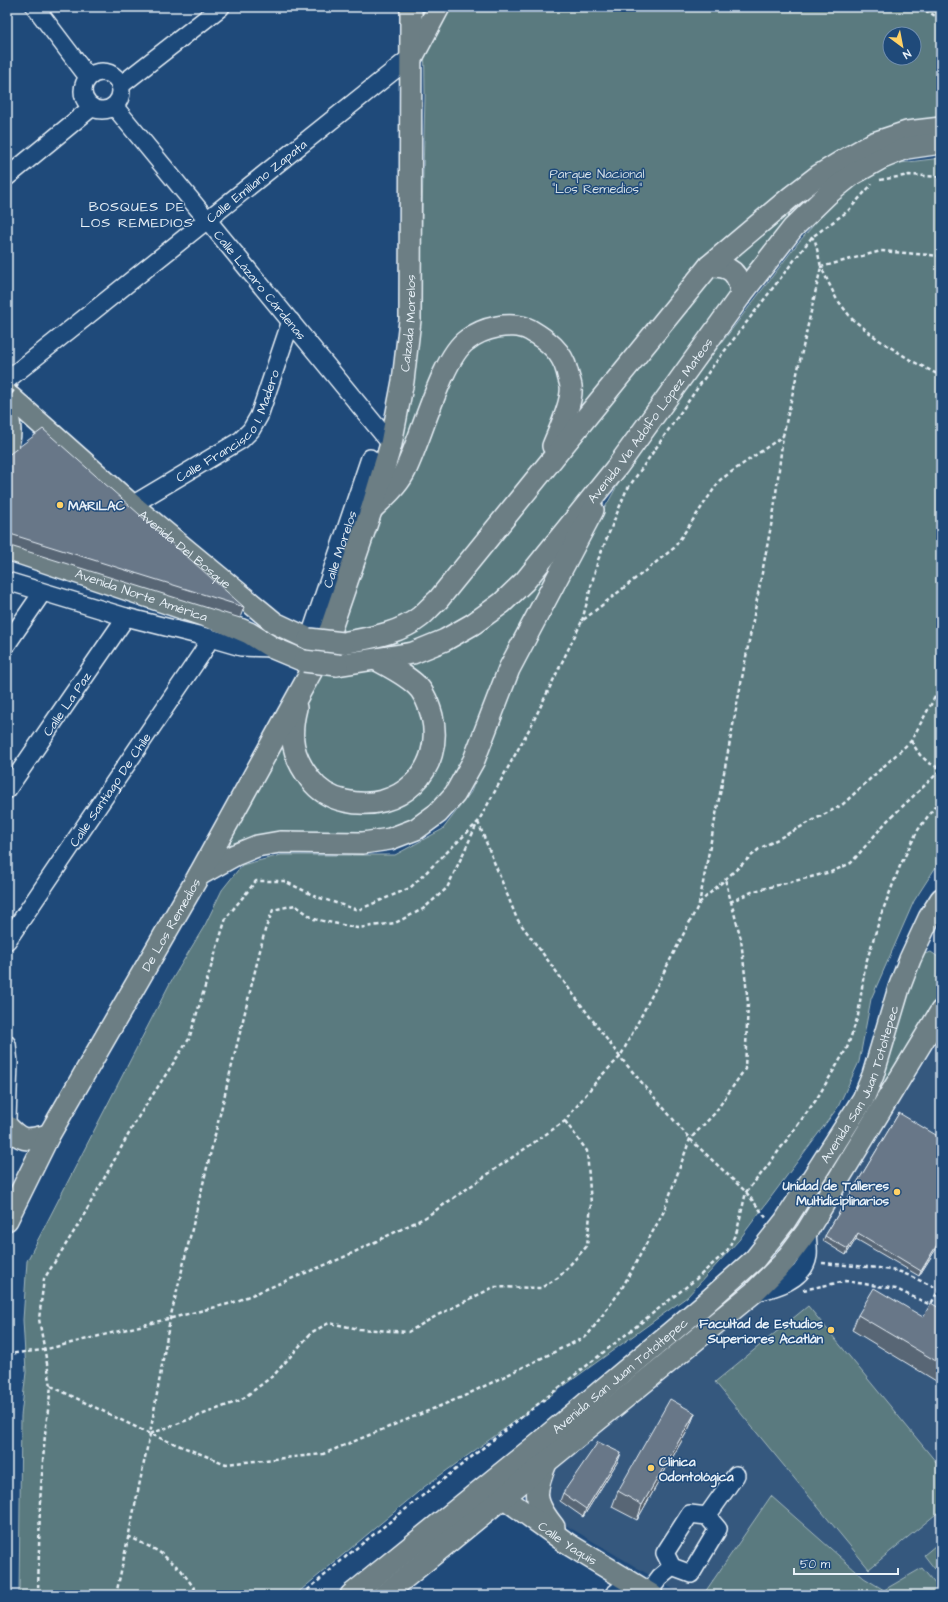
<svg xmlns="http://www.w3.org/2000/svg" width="948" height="1602" viewBox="0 0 948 1602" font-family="'Architects Daughter',sans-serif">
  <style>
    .built { fill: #35587e }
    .green { fill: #5a7a7f; stroke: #a1b6bc; fill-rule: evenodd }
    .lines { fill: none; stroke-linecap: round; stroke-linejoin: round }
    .minor-casing { stroke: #e8f1f8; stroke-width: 20 }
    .major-casing { stroke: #e8f1f8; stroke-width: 24 }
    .path { stroke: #e8f1f8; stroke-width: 2.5; stroke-dasharray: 4 3; stroke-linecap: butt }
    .minor { stroke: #1f4a7a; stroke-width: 17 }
    .major { stroke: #6c7e84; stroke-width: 21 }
    .major-bridge-casing { stroke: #e8f1f8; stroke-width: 24; stroke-linecap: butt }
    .path-bridge { stroke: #e8f1f8; stroke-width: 2.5; stroke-dasharray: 4 3; stroke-linecap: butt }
    .major-bridge { stroke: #6c7e84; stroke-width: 21 }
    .wall { fill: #596675; stroke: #e8f1f8 }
    .shaded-wall { fill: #49535f; stroke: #e8f1f8 }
    .building { fill: #687788; stroke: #e8f1f8 }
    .poi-dot { fill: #ffd166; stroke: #1f4a7a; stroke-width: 1.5 }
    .labels { text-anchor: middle; stroke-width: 3; stroke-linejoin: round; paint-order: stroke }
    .park-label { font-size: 13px; fill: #d3dfe6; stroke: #1f4a7a }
    .street-label { font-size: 13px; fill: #e8f1f8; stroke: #1f4a7a }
    .poi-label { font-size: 13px; font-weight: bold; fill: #e8f1f8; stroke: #1f4a7a; text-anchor: start }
    .neighbourhood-label { font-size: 14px; letter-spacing: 1px; fill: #e8f1f8; stroke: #1f4a7a }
  </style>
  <rect width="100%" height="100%" fill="#1f4a7a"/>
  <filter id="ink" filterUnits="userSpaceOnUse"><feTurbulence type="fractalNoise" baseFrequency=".025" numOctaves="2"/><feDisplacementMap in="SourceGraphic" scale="8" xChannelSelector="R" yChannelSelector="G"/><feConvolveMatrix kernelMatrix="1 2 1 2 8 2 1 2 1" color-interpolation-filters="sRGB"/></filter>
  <g filter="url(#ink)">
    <polygon class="built" points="941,1036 941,1595 683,1595 557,1520 547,1500 547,1485 552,1470 812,1241"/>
    <g class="green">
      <path d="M424,7H941V125L873,135L812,193L745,270L557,556L549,576L497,669L475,734L447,797L403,827L384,832L223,851L344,610L420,291L425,96ZM890,34H914V58H890Z"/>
      <polygon points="941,158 941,859 914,901 871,999 859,1062 838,1107 739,1240 687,1297 424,1487 295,1595 19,1595 21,1416 26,1372 23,1320 27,1261 170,983 205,925 222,890 242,865 281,855 395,855 443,829 471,792 515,679 583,547 631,461 798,243 833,203 866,175 892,164"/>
      <polygon points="931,952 941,959 941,991 828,1185 818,1190 827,1166 853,1135 872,1098 917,956"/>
      <polygon points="808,1306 941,1468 941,1510 869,1569 715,1382"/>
      <polygon points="771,1496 864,1578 884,1590 922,1568 941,1591 941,1595 703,1595"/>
      <polygon points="941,1541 941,1577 924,1555"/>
    </g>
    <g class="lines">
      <defs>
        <g id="minor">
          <polyline points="35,7 88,77"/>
          <circle cx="102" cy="91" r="19"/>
          <polyline points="121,85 221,7"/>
          <path id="s1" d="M114,106L391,444"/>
          <polyline points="7,177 91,108"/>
          <path id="s2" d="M7,380L412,56"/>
          <path id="s3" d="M132,505L241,440L251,430L259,416L291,321"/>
          <polyline points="7,581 126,617 210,638 241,647 273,648"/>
          <path id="s4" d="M309,639L370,458"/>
          <polyline points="7,644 42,593"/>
          <path id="s5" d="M7,790L126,617"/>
          <path id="s6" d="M7,941L202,653L210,638"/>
          <polyline points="7,1044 9,1063 7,1119"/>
          <path d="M753,1293C774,1288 804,1281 808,1256C809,1248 807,1239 807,1231"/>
          <polygon points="690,1514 707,1516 718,1529 691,1574 672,1567 665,1553"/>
          <polyline points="707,1516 736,1475"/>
          <polyline points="648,1593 660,1577 672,1567"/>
          <polyline points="613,1595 629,1582"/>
        </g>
        <g id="major">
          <polyline points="414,54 439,7"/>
          <path d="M709,266C731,265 739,273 741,295"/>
          <path id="s7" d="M7,394L132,505L275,623L309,639"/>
          <path d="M7,416C11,424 11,438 7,446"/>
          <path d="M374,507C385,497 397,486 404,473C421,441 441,358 467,340C476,333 486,329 497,327C507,325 521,325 530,330C547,340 562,351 567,371C568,376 570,381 571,386C573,402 559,431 553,446"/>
          <path id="s8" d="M7,549L226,623L249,633L273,648L304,661"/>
          <path d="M343,643C368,638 399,634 420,617C426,612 432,605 438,600L709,266L792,196L818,176L844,160L874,143L907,132L941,128"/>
          <path id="s9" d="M337,665L413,653L445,640L473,624L502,603L525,581L617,467L741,295L793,228L828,194L853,174L880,159L907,148L941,143"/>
          <path d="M296,708C289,736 292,756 310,779C318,790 331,798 345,801C399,814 445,770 432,716C429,705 424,691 415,684C404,674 390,667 377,660"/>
          <polyline points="199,875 235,855 257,846 280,842 363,843 390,839 416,829 438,813 455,794 474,760 509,669 593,510"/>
          <path d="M7,1126C23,1143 27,1140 49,1135"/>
          <path id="s10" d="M7,1220L49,1135L199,875L311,672L331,628L372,508L391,444L403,381L410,320L411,7"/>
          <path d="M546,1463C534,1493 533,1501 554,1527"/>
          <path id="s11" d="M492,1489L568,1544L652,1595"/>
          <path id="s12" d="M351,1595L534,1447L701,1307L755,1259L785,1221L863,1099L873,1075L899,988L910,959L929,918L941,899"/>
          <polyline points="384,1595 753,1293 783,1263 807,1231 941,1011"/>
        </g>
      </defs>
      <use href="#minor" class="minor-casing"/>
      <use href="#major" class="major-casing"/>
      <g class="path">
        <polyline points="919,7 941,19"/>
        <polyline points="880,180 909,175 941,177"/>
        <polyline points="941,256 881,251 821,267 836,298 852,319 879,340 912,361 941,376"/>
        <polyline points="582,621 598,560 626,491 710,370 812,237 848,211 872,184"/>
        <polyline points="911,741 920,755 929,763 941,769"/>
        <polyline points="478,822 517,919 620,1057 699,904 774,510 783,436 821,267 815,240 810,236"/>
        <polyline points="730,902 754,891 831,872 851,863 887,821 941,770"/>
        <polyline points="699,903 759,849 842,805 911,741 941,686"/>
        <polyline points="565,1121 587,1151 591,1204 587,1246 559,1277 541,1288 494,1287 438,1315 408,1332 359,1329 329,1323 312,1332 274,1375 241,1400 150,1434 226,1464 323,1454 462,1397 587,1336 621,1290 664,1211 690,1139 714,1114 745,1069 748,1003 741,939 725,879"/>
        <polyline points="822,1263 879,1268 901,1272 939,1289 931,1304"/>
        <polyline points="941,1286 939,1289 941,1290"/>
        <polyline points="803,1290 846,1281 896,1289 933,1306"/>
        <polyline points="7,1354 43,1350 232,1303 342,1258 426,1217 565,1121 599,1078 620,1057 690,1139 746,1192 767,1219"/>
        <polyline points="51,1386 150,1434"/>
        <polyline points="128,1536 158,1551 181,1570 199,1595"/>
        <polyline points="38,1595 40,1502 45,1434 51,1386 39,1319 44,1279 80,1222 137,1119 189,1039 226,918 256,881 284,881 317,897 358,910 410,888 478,822 532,724 582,621 674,548 720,480 783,436"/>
        <polyline points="116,1595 150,1434 170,1319 265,930 273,910 295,905 314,919 357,928 395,923 423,909 447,888 477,824"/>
        <polyline points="302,1595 349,1554 696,1279 727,1251 737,1231 746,1192 766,1168 816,1100 847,1048 858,1016 865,966 881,915 900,866 918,830 941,798"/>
      </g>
      <use href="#minor" class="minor"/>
      <use href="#major" class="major"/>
      <defs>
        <g id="major-bridge">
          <polyline points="309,639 343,643"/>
          <polyline points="304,661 337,665"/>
        </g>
      </defs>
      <use href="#major-bridge" class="major-bridge-casing"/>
      <polyline class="path-bridge" points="7,399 18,385"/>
      <use href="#major-bridge" class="major-bridge"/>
    </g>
    <g class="wall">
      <polygon points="7,456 244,607 240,618 7,545"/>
      <polygon points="899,1113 941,1241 919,1276 856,1239 846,1255 823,1241 825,1236"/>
      <polygon points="941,1309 941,1384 852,1330 858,1315 923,1317"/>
      <polygon points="695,1413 689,1428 637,1520 612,1507 618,1491"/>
      <polygon points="621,1453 618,1461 583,1517 560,1501 563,1493"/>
    </g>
    <g class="shaded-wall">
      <polygon points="858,1233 856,1239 846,1255 848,1249"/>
      <polygon points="941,1238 941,1241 919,1276 921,1271"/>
      <polygon points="695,1413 689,1428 637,1520 642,1505"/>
      <polygon points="621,1453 618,1461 583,1517 586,1509"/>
    </g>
    <g class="building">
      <polygon points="7,413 9,431 7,433"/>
      <polygon points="43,429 244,607 7,533 7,456"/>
      <polygon points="899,1113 941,1138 941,1238 921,1271 858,1233 848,1249 825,1236"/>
      <polygon points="874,1288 923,1317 931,1303 941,1309 941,1364 858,1315"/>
      <polygon points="670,1399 695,1413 642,1505 618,1491"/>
      <polygon points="598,1442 621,1453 586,1509 563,1493"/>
    </g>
  </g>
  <g class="poi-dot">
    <circle cx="60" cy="505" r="4"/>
    <circle cx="897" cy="1192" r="4"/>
    <circle cx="831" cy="1330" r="4"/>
    <circle cx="651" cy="1468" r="4"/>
  </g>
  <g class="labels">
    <g class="park-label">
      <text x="597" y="178">Parque Nacional<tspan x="597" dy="15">"Los Remedios"</tspan></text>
    </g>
    <g class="street-label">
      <text dy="5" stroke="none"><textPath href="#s2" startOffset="319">Calle Emiliano Zapata</textPath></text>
      <text dy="5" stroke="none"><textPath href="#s1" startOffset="231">Calle Lázaro Cárdenas</textPath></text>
      <text dy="5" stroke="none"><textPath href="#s10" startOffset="991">Calzada Morelos</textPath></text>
      <text dy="5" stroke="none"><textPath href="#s9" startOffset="415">Avenida Via Adolfo López Mateos</textPath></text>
      <text dy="5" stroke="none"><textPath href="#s3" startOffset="129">Calle Francisco I. Madero</textPath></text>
      <text dy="5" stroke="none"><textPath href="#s7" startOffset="236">Avenida Del Bosque</textPath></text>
      <text dy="5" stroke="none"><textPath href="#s4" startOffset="95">Calle Morelos</textPath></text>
      <text dy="5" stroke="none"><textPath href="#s8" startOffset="142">Avenida Norte América</textPath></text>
      <text dy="5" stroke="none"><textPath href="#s5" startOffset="105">Calle La Paz</textPath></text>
      <text dy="5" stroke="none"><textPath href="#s6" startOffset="183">Calle Santiago De Chile</textPath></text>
      <text dy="5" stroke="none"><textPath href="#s10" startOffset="338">De Los Remedios</textPath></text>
      <text dy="5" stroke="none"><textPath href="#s12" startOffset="731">Avenida San Juan Totoltepec</textPath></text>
      <text dy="5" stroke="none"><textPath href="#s12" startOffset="347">Avenida San Juan Totoltepec</textPath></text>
      <text dy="5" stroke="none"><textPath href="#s11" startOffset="93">Calle Yaquis</textPath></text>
    </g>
    <g class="poi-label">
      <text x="68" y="510">MARILAC</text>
      <text x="889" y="1190" text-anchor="end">Unidad de Talleres<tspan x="889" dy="15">Multidiciplinarios</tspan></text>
      <text x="823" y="1328" text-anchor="end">Facultad de Estudios<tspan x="823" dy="15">Superiores Acatlán</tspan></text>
      <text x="659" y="1466">Clínica<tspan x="659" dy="15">Odontológica</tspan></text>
    </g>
    <g class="neighbourhood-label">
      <text x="137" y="211">BOSQUES DE<tspan x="137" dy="16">LOS REMEDIOS</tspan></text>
    </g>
  </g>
  <rect width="948" height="1602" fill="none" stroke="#1f4a7a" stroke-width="24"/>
  <rect x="12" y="12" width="924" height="1578" fill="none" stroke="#e8f1f8" stroke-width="1.5" filter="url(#ink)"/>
  <g transform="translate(902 46) rotate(148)"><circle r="19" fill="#1f4a7a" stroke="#6f8dac"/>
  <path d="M0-3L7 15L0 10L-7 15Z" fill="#ffd166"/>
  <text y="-6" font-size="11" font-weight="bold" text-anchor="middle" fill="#e8f1f8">N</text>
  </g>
  <path d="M794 1568v6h104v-6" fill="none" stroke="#e8f1f8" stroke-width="2"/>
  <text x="800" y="1568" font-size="12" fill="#e8f1f8" stroke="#1f4a7a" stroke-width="3" paint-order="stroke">50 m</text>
</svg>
